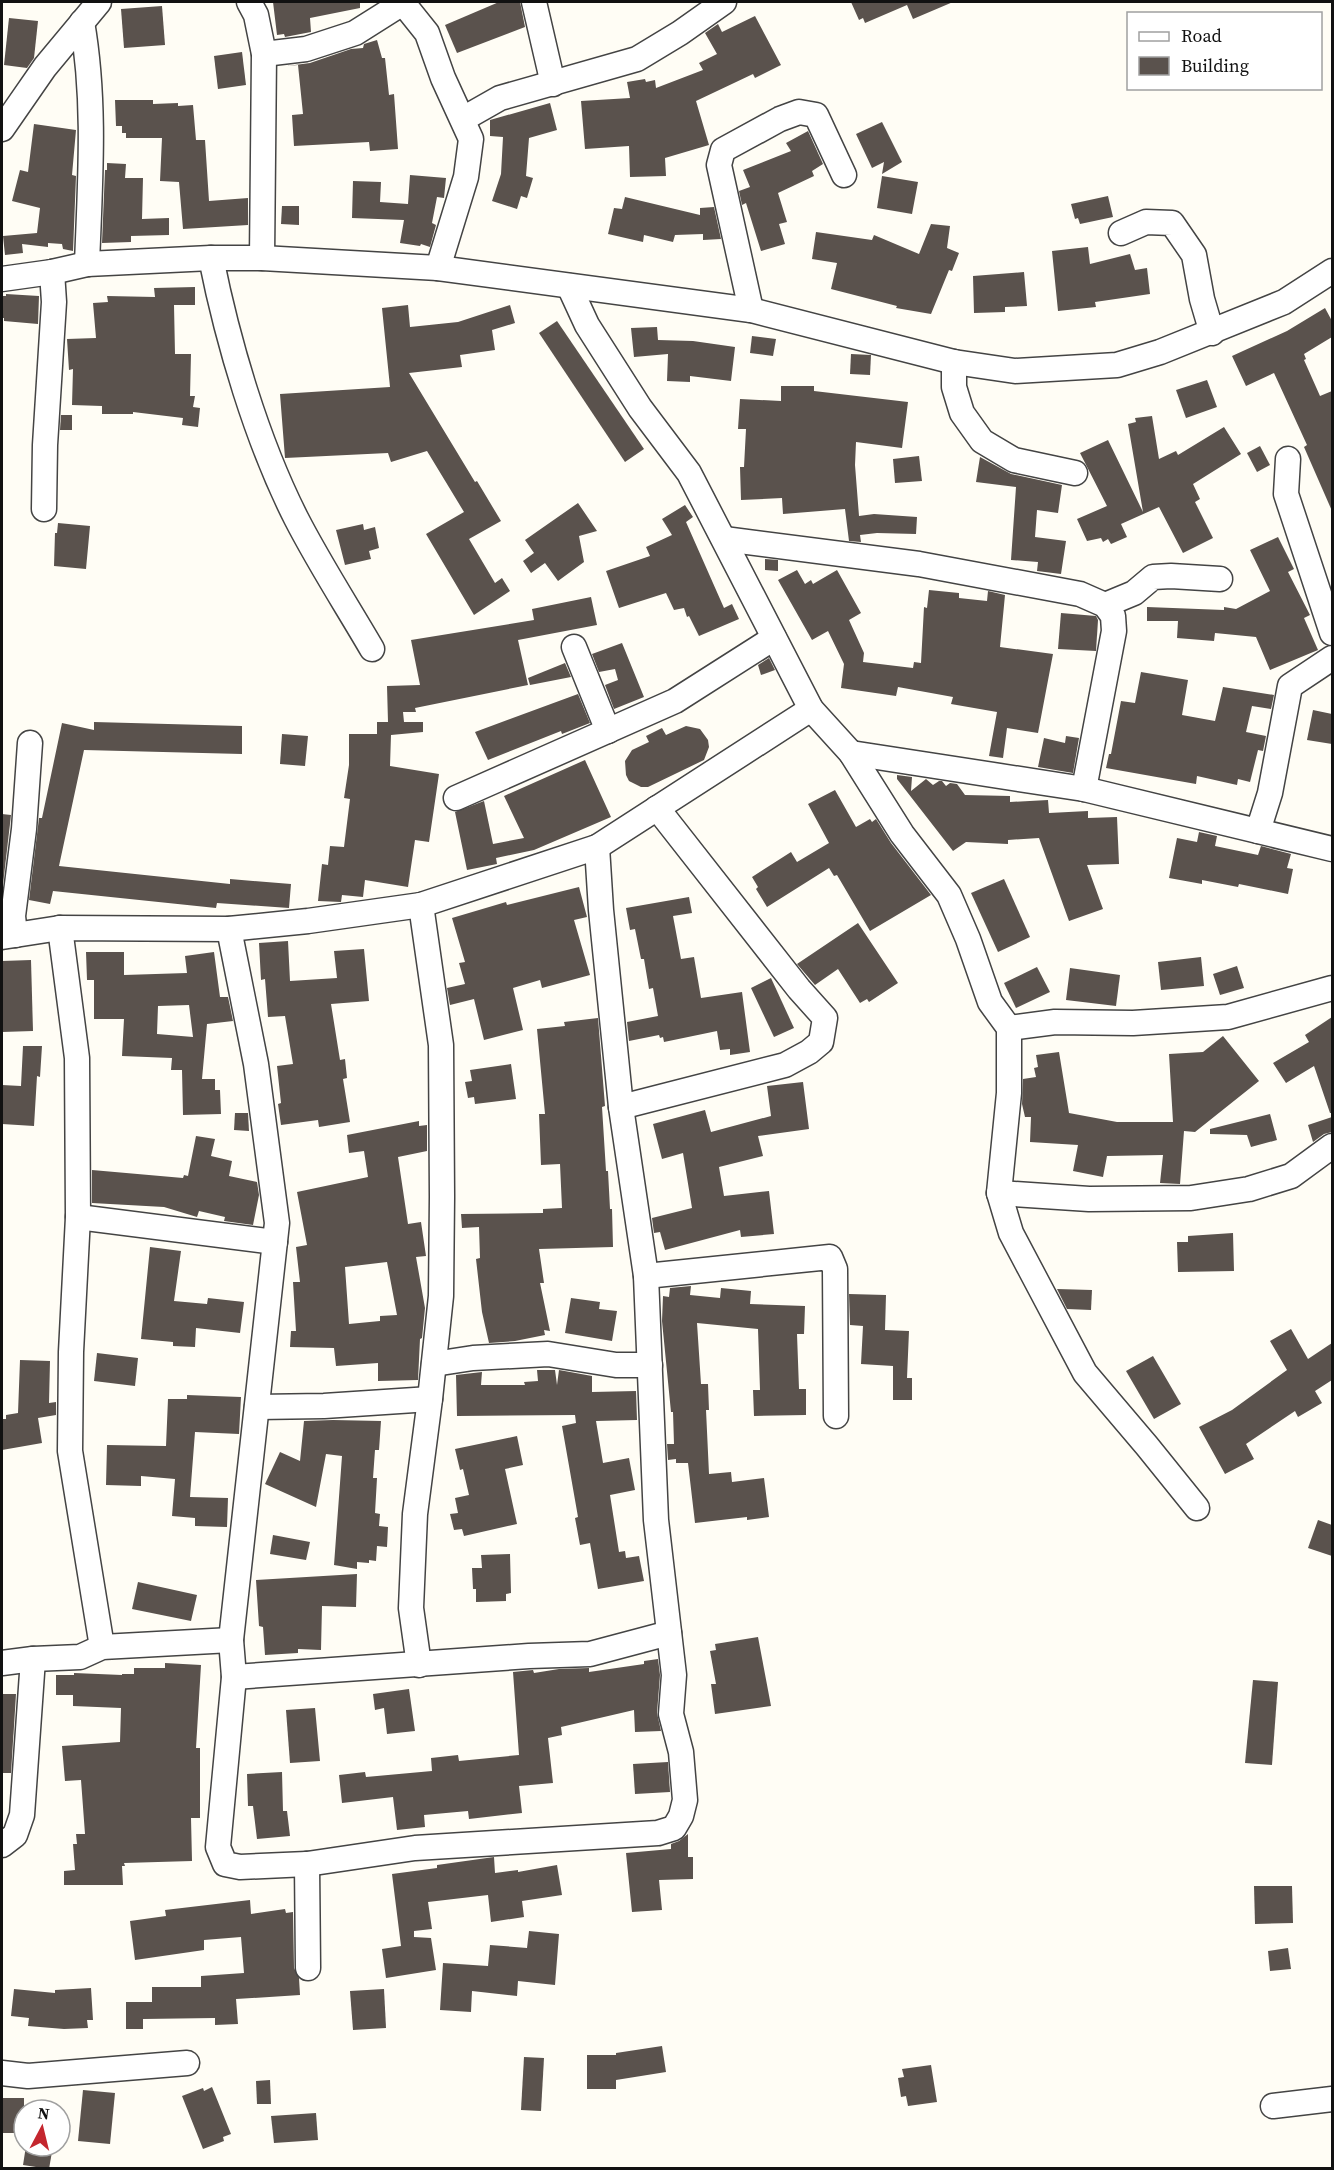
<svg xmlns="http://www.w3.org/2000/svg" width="1334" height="2170" viewBox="0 0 1334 2170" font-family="'Source Serif 4',serif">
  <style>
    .building { fill: #5a524d; fill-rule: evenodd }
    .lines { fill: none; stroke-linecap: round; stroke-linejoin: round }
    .minor-casing { stroke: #444; stroke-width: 27 }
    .minor { stroke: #fff; stroke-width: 24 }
  </style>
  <rect width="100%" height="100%" fill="#fffdf5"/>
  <g class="building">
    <polygon points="273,2 360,2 360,8 310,18 311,32 285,37 284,34 277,35"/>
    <polygon points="499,2 520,2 525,27 457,53 445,25"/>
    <polygon points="851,2 953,2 913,19 907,5 865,23 863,18 859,20"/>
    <polygon points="162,6 165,45 124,48 121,9"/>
    <polygon points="755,16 781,65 755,78 753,74 696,101 709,145 665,158 666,176 630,177 629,146 585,149 581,101 630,98 627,82 645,79 646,82 655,80 656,88 703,70 699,63 717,54 705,33 718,24 722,32"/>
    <polygon points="9,18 38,21 34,58 27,68 4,65"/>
    <polygon points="377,40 382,58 385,58 389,95 394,94 398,149 370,151 369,142 294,146 292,115 303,114 298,65 287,66 310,63 351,49 363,48 364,44"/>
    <polygon points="242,52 246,85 218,89 214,56"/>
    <polygon points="115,100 153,100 153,104 178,103 178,106 193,105 196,140 205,140 209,201 248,198 248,225 183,229 179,182 160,181 162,138 126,138 126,133 122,133 122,126 116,126"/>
    <polygon points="550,103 557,130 529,138 526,176 533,178 527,198 521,196 517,209 492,201 501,174 503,137 490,136 490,120"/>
    <polygon points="882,122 902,162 882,174 884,162 872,168 856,134"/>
    <polygon points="34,124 76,130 72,175 76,176 73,251 63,249 62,244 48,243 48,247 22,244 23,253 5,255 3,236 37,233 40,208 12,201 20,170 28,172"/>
    <polygon points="808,131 823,164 812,171 814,176 778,193 787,222 779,224 785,244 761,251 746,203 742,205 739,191 750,187 743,170 791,151 786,143"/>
    <polygon points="107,163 126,164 125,178 143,178 142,219 169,218 169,235 131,236 131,242 102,243 105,170 107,170"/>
    <polygon points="410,175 446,178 444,198 437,197 432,223 436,225 430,247 421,244 420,246 400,243 404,220 352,218 353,181 381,182 380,202 408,204"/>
    <polygon points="882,176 918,182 912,214 877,208"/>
    <polygon points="1108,196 1113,217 1080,224 1078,218 1075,219 1071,204"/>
    <polygon points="625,197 700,215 700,208 714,207 721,239 703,240 703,234 675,235 673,242 644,235 643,242 608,234 614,208 622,209"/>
    <polygon points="282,206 299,206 299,225 281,224"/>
    <polygon points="931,224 950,226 947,248 959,253 952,271 949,270 931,314 896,308 897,306 831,289 837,263 812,259 816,232 872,240 874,235 919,254"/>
    <polygon points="1088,247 1090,264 1130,254 1135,270 1147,268 1150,294 1095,302 1096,307 1058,311 1052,251"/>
    <polygon points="1024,272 1027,306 1005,307 1005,312 974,313 973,276"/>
    <polygon points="195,287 195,305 174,305 175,354 191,354 190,396 195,396 193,407 200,408 198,427 182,425 183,418 133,412 133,414 102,414 102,406 72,405 73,369 69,370 67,339 96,338 93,303 108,302 107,296 155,297 154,288"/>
    <polygon points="6,294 39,296 38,324 4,321 4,318 2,318 2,296 6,296"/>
    <polygon points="408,305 410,327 458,322 510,305 515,323 492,330 495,350 460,355 462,367 409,373 475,482 477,481 501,521 469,539 495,583 502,578 510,591 474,615 426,534 464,512 427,451 391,462 388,453 285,458 280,394 390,387 382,308"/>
    <polygon points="1325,308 1332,321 1332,337 1304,354 1306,359 1304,360 1320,396 1332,391 1332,511 1304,447 1307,445 1274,373 1246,386 1232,356 1287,331"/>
    <polygon points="557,321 644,449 625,462 539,333"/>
    <polygon points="657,327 658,340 693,341 735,347 731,381 690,376 690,382 667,381 668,354 634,357 631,328"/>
    <polygon points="752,336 776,339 773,356 750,353"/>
    <polygon points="851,354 871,355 870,375 850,374"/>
    <polygon points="1207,380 1217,407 1186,418 1176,390"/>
    <polygon points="781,386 814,386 814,391 908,402 902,448 856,442 855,465 859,516 874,514 917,517 916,534 877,533 860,535 861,542 849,541 845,509 783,514 782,498 741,500 740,467 744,467 746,429 738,429 740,399 781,401"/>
    <polygon points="61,415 72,415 72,430 60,430"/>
    <polygon points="1152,416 1159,459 1176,451 1178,455 1224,427 1241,454 1193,484 1200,499 1195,502 1213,538 1183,553 1159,507 1121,524 1127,537 1111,544 1108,539 1103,542 1101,538 1087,541 1077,519 1107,506 1080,453 1108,440 1143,512 1128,424 1136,422 1135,418"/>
    <polygon points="1260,446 1270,465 1257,472 1247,453"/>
    <polygon points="919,456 922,481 895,483 893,459"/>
    <polygon points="980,457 1011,474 1062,485 1058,513 1037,510 1035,537 1066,541 1061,574 1037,571 1038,562 1011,560 1016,487 976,482"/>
    <polygon points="578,503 597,531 579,536 584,562 558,581 545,563 531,573 523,561 534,553 525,540"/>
    <polygon points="685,505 693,517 686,522 724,608 732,604 739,619 699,636 689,616 687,617 684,608 674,610 666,593 619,608 606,571 650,556 646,547 672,535 662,519"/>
    <polygon points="58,523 90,526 86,569 54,566 55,533 57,533"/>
    <polygon points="363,524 364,530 375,527 379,548 369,551 371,559 345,565 336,530"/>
    <polygon points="1278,537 1294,569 1288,572 1310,615 1304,618 1318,650 1270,670 1256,637 1215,633 1214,641 1177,638 1178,621 1147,621 1147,607 1224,610 1224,607 1236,609 1270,591 1250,550"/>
    <polygon points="765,559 778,560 778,571 765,570"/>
    <polygon points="797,570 805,584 811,580 813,584 837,570 861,613 849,620 864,653 863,662 913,668 914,662 921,663 924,607 927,608 929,590 959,593 959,598 987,601 988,591 1005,595 1000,647 1053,654 1038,733 1007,728 1003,758 989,756 997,712 951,704 953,697 898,687 896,696 841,688 844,664 828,631 812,640 778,580"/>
    <polygon points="591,597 597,625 518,640 528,685 415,708 416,712 403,712 404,722 423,722 423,732 391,735 390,766 439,774 429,842 415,840 408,887 365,880 363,897 342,895 341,902 318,901 322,864 328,865 330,846 344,847 350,799 344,798 349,765 349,734 377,734 377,722 388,722 387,686 420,685 411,640 534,620 532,609"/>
    <polygon points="1061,613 1096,616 1098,620 1096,651 1058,649"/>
    <polygon points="622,643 644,697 614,709 605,685 618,680 615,669 599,672 592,654"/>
    <polygon points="769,658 775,670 761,675 758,665"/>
    <polygon points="565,663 571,677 530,685 528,678"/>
    <polygon points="1141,672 1188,680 1182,715 1215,721 1223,687 1274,695 1271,709 1252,706 1246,732 1266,736 1263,751 1258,750 1250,782 1238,779 1237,785 1197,776 1196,784 1106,768 1109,754 1111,754 1121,701 1135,703"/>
    <polygon points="578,694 590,723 562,734 561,731 488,760 475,732"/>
    <polygon points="1313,710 1332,714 1332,744 1307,740"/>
    <polygon points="94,722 242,726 242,754 84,750 59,866 230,884 230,879 291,884 289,908 217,903 216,908 53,891 50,904 29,900 39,818 42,818 62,723 94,730"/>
    <polygon points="686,726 700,729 708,740 709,747 704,760 648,787 641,787 629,781 626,775 625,761 632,750 649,742 646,736 662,728 666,735"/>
    <polygon points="282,734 308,736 305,766 280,764"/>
    <polygon points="1066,736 1079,738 1073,773 1038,767 1044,738 1065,743"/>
    <polygon points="585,760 611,817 534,850 496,858 497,864 467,870 455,812 484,801 493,844 524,838 504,796"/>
    <polygon points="897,775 912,777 911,791 926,779 933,785 939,781 942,781 946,786 950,783 957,784 965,795 1010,796 1010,802 1048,800 1049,813 1088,811 1088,818 1117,817 1119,864 1087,865 1103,909 1069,921 1039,838 1008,840 1008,844 966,842 953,851 897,779"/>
    <polygon points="835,790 856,827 870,819 872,822 876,819 891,843 931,895 870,931 837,875 834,876 829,868 767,907 756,889 758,887 752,877 791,852 797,862 829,843 808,804"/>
    <polygon points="2,814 11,815 2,893"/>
    <polygon points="1199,832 1217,836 1215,846 1258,855 1261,846 1291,854 1287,868 1293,869 1288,894 1239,884 1238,887 1202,880 1202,884 1169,878 1177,838 1197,842"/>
    <polygon points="1004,879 1030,937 998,952 971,893"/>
    <polygon points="579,887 587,917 574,920 590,975 542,988 540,980 513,988 523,1030 484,1040 474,999 450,1005 447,988 465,984 459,963 465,962 452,918 506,902 507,905"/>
    <polygon points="689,897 692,913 673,916 681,959 694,957 701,998 742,992 750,1052 730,1055 730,1049 720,1050 717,1031 664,1042 663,1037 660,1038 659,1035 629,1041 627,1022 658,1016 653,988 649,989 644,959 641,959 635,929 630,930 626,908"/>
    <polygon points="858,923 898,983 869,1002 867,999 860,1003 838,969 815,985 797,964"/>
    <polygon points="288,941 290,981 337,978 334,951 364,949 369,1001 331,1004 340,1060 345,1059 347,1078 343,1079 350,1122 319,1127 318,1120 281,1125 278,1104 281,1103 277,1066 293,1064 285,1016 268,1017 265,979 261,980 259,943"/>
    <path d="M86,952H124V975L187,973L185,956L214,952L220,997H228L233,1021L207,1024L202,1079H215V1090H220L221,1114L183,1115L182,1070H171L172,1058L122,1056L124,1019H94V980H87ZM189,1005L193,1037L157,1034L158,1006Z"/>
    <polygon points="1201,957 1204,986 1161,990 1158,962"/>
    <polygon points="31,960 33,1031 2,1032 2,961"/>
    <polygon points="1237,966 1244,988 1220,995 1213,974"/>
    <polygon points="1037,967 1050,992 1016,1008 1004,983"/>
    <polygon points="1070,968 1120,975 1116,1006 1066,1000"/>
    <polygon points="771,978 794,1028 774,1037 751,988"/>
    <polygon points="1332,1017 1332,1113 1330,1113 1314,1066 1286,1083 1273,1063 1309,1042 1305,1035"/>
    <polygon points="598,1018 605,1106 602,1107 606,1171 608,1171 610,1209 612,1209 613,1247 539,1249 544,1283 540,1283 550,1331 544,1330 545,1335 515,1341 489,1343 482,1312 476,1259 480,1258 479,1227 462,1228 461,1214 543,1213 543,1209 562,1208 560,1164 541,1165 539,1114 545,1114 537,1029 565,1026 564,1022"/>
    <polygon points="1223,1036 1259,1081 1195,1132 1184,1131 1180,1184 1160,1183 1163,1155 1107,1156 1103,1177 1073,1171 1078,1145 1030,1142 1031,1117 1025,1117 1022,1104 1023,1079 1036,1077 1034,1068 1038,1067 1036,1055 1059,1052 1069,1113 1117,1122 1173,1122 1169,1054 1203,1052"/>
    <polygon points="23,1046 42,1046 40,1077 37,1076 34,1126 2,1124 2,1085 21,1086"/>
    <polygon points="511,1064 516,1099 475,1104 474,1097 468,1098 465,1082 472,1081 470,1070"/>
    <polygon points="803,1082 809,1129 758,1136 763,1156 719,1167 724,1196 769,1191 774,1234 741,1237 740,1230 665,1250 660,1232 654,1233 652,1218 692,1208 683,1153 662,1159 653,1124 705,1110 711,1132 771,1116 767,1086"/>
    <polygon points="235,1113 248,1113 249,1131 234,1130"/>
    <polygon points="1270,1114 1277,1140 1251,1147 1247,1135 1210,1134 1210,1129"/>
    <polygon points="1332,1117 1332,1132 1324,1134 1313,1142 1308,1125"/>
    <path d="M419,1121V1126L427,1125V1151L398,1157L408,1224L421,1222L426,1256L416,1257L425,1308L422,1338L420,1339L418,1380L378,1381V1363L336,1366L334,1348L290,1347L291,1331H296L293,1282H300L296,1247L307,1245L297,1192L368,1177L364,1151L349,1153L347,1135ZM387,1262L397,1315L380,1316V1321L349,1324L345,1267Z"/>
    <polygon points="196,1136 215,1139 211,1156 232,1161 229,1176 257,1182 259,1195 253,1225 224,1221 225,1217 199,1211 197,1217 164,1207 92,1203 92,1170 183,1178 184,1175 188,1176"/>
    <polygon points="1233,1233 1234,1271 1178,1272 1177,1242 1188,1242 1188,1236"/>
    <polygon points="150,1247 181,1251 174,1301 207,1304 208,1298 244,1302 240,1333 196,1328 195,1347 173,1346 173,1342 141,1339"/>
    <polygon points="691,1286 690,1295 720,1298 721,1288 751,1291 750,1304 805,1306 804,1334 797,1334 799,1389 806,1389 806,1415 754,1416 753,1390 760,1390 758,1329 697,1323 701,1384 708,1384 709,1410 706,1410 709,1474 731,1472 732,1482 764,1478 769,1517 747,1520 747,1517 695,1523 688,1463 676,1463 676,1459 668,1460 667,1444 674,1444 673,1412 671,1412 662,1321 663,1296 669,1297 670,1288"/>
    <polygon points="1057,1289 1092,1290 1091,1310 1067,1309"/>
    <polygon points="849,1294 886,1295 885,1330 909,1331 907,1378 912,1378 912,1400 893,1400 893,1366 861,1364 863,1326 850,1325"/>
    <polygon points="571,1298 600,1302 599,1309 617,1311 612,1341 565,1333"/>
    <polygon points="1291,1329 1308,1359 1332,1343 1332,1380 1315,1391 1322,1403 1298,1417 1295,1411 1246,1444 1254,1459 1225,1474 1199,1427 1232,1410 1287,1370 1270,1341"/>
    <polygon points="97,1353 138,1358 135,1386 94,1381"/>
    <polygon points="1153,1356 1181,1404 1154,1419 1126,1371"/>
    <polygon points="20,1360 50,1361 49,1403 56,1402 56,1415 38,1418 42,1443 2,1450 2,1419 6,1419 6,1415 18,1413"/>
    <polygon points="537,1370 555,1370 557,1385 559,1370 592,1376 592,1392 636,1391 637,1420 596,1421 603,1463 629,1458 635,1490 610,1495 619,1552 625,1551 626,1558 639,1556 644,1581 598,1589 590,1543 580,1545 575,1518 578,1517 562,1426 576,1423 575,1415 457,1416 456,1375 482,1372 481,1385 525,1385 524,1382 538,1381"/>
    <polygon points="187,1395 241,1397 239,1434 195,1432 190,1497 228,1498 227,1527 195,1526 195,1518 172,1516 175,1479 141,1476 141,1486 106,1485 107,1445 166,1446 168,1399 187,1399"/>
    <polygon points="333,1420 381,1421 379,1450 375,1450 373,1478 377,1478 375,1513 380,1514 379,1526 388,1527 387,1547 377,1546 376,1561 369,1560 369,1563 357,1562 357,1569 334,1565 342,1456 326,1454 316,1507 265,1484 280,1452 300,1461 304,1421"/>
    <polygon points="517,1436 523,1465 505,1469 517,1524 464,1536 462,1529 454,1530 450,1514 458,1513 455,1498 469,1495 463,1469 460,1470 455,1449"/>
    <polygon points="1318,1520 1332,1525 1332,1556 1308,1548"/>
    <polygon points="273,1535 310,1542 306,1560 270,1554"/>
    <polygon points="510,1554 511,1593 506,1594 506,1601 476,1602 476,1589 473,1589 472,1568 482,1568 481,1555"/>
    <polygon points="357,1574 356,1607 322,1606 321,1650 298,1649 298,1653 265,1655 263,1627 259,1626 256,1580"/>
    <polygon points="138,1582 197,1595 191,1621 132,1609"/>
    <polygon points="758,1637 771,1706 715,1714 711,1684 716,1684 710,1651 716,1650 715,1644"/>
    <polygon points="658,1659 660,1675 657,1713 661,1731 635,1732 634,1710 561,1727 562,1735 548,1738 553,1783 519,1786 522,1813 469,1819 468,1811 424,1815 425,1827 397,1830 393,1797 342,1803 339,1775 365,1772 366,1777 432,1771 431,1758 458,1755 459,1761 519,1755 513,1672 533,1670 534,1673 559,1669 589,1668 589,1672 644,1664 644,1661"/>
    <polygon points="165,1663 201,1665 196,1748 200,1748 200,1818 191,1818 192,1861 124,1863 125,1866 122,1866 123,1885 64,1885 64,1871 75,1870 73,1844 77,1844 76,1834 85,1834 81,1780 65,1781 62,1746 120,1742 121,1708 73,1706 73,1695 56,1695 56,1675 74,1675 74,1673 122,1675 122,1674 134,1674 134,1668 165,1668"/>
    <polygon points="1253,1680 1278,1682 1272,1765 1245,1763"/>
    <polygon points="409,1689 415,1731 387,1734 384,1708 375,1710 373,1694"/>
    <polygon points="2,1694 16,1694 11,1773 2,1773"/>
    <polygon points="315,1708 320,1761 290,1763 286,1710"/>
    <polygon points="668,1762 670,1792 635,1794 633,1764"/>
    <polygon points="282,1772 283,1811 287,1811 290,1836 257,1839 253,1806 248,1806 247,1774"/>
    <polygon points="688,1834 688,1857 693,1857 693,1879 659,1880 662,1910 632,1912 626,1853 671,1849 671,1844 679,1841"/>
    <polygon points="494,1857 495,1873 518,1870 518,1872 557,1865 562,1895 522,1901 524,1917 491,1922 488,1895 428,1902 432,1929 414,1931 414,1937 431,1938 436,1970 386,1978 382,1949 401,1946 392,1874 437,1868 437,1865"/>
    <polygon points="1254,1886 1292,1886 1293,1923 1255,1924"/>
    <polygon points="250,1900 251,1914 285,1909 286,1913 293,1912 294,1968 299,1978 300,1995 236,1999 238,2024 215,2025 215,2018 143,2019 143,2029 126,2029 126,2002 152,2002 152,1987 201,1987 201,1976 244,1973 241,1937 204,1940 204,1950 135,1960 130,1921 166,1916 165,1910"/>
    <polygon points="529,1931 559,1934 555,1985 518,1981 517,1996 472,1991 471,2012 440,2010 443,1963 488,1966 490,1945 527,1948"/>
    <polygon points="1288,1948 1291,1969 1270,1971 1268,1951"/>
    <polygon points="91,1988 93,2020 87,2020 88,2028 64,2029 28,2026 29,2018 11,2016 14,1989 55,1993 55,1990"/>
    <polygon points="384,1989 386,2028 353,2030 350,1991"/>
    <polygon points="662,2046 666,2072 616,2080 616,2089 587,2089 587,2055 616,2055 616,2053"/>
    <polygon points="524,2057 544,2058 541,2111 521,2110"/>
    <polygon points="931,2065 937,2102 908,2106 906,2096 901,2097 898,2078 904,2077 902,2069"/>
    <polygon points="270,2080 271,2104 257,2104 256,2081"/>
    <polygon points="212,2087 231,2134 223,2137 224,2141 203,2149 182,2096 203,2088 204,2091"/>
    <polygon points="83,2090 115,2093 110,2144 78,2141"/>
    <rect x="2" y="2098" width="22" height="35"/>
    <polygon points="316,2113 318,2140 274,2143 271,2116"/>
    <polygon points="26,2146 53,2146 49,2169 23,2165"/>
  </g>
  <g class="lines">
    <defs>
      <g id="minor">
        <polyline points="249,2 256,15 264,54 262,258"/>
        <polyline points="534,2 553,84"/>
        <polyline points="403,3 427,33 443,78 471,139 466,177 438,268"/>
        <path d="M82,22C96,102 90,183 87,264"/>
        <polyline points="264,54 306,49 355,33 404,2"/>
        <polyline points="463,119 500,98 637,59 680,33 724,2"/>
        <polyline points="2,129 45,67 99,2"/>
        <polyline points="1121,233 1146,222 1172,223 1194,255 1202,299 1212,333"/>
        <path d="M211,258C228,343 257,441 296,518C319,563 347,606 372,649"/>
        <polyline points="2,279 52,272 87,264 211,258 262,258 438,268 751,310 954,362 1015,371 1117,365 1160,352 1284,302 1332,271"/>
        <polyline points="569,286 587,325 640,408 689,473 811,709 851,753 902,834 949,895 968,939 990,1002 1009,1028 1009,1093 999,1193 1011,1233 1085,1373 1147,1446 1197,1508"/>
        <polyline points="751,310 719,165 723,150 780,119 799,112 816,115 844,175"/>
        <polyline points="954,362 954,387 962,413 982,441 1014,460 1075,473"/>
        <polyline points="1288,459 1286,494 1332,633"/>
        <polyline points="44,509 45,445 54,302 52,272"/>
        <polyline points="724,539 919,564 1080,594 1105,605 1113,616 1114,631 1084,789"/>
        <polyline points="1105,605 1134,593 1153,577 1171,576 1220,579"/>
        <polyline points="574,647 608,731"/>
        <polyline points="851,753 1084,789 1332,849"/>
        <polyline points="456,798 675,701 774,638"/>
        <polyline points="1258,831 1270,793 1290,686 1332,658"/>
        <polyline points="60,928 77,1058 78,1217 71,1352 70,1451 102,1647"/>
        <polyline points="229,929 256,1064 277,1223 231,1640 234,1677 218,1847 225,1864 240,1867 307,1864 415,1848 658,1833 674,1828 681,1816 685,1800 681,1752 671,1714 674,1675 656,1520 646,1276 621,1107 601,910 597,847"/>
        <polyline points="15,935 13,916 24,829 30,743"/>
        <polyline points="2,937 60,928 229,929 308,921 421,905 597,847 811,709"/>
        <polyline points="1009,1028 1055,1022 1133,1023 1228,1017 1332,988"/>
        <polyline points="621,1107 785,1065 809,1052 821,1042 825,1018 799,989 657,808"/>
        <polyline points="999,1193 1089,1199 1191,1198 1249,1189 1291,1176 1332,1146"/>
        <polyline points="78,1217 275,1242"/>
        <polyline points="646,1276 830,1257 835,1269 836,1416"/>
        <polyline points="434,1364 473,1358 548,1354 616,1365 650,1365"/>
        <polyline points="257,1407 324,1406 430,1399"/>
        <polyline points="2,1663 33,1659 80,1657 102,1647 231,1640"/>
        <polyline points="419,1665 411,1608 415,1514 430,1399 441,1296 442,1197 441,1045 421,905"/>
        <polyline points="234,1677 529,1656 590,1654 669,1633"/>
        <polyline points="2,1845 15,1835 22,1815 33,1659"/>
        <polyline points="307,1864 308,1968"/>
        <polyline points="2,2073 28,2076 187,2063"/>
        <polyline points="1273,2106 1332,2099"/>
      </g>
    </defs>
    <use href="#minor" class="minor-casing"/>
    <use href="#minor" class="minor"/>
  </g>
  <rect width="1334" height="2170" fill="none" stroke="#111111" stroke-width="6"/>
  <rect x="1127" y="12" width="195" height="78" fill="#ffffff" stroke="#a0a0a0" stroke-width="1.5"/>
  <rect x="1139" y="32" width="30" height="9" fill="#ffffff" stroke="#a0a0a0" stroke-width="1.5"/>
  <text x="1181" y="42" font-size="18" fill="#111111">Road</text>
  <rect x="1139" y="57" width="30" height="18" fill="#5a524d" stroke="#a0a0a0" stroke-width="1.5"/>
  <text x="1181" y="72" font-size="18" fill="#111111">Building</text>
  <g transform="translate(42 2128) rotate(7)"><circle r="28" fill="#ffffff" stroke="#a0a0a0" stroke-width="1.5"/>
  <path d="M0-4.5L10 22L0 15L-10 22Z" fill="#c4262e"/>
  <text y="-9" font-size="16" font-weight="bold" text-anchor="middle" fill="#111111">N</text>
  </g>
</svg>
